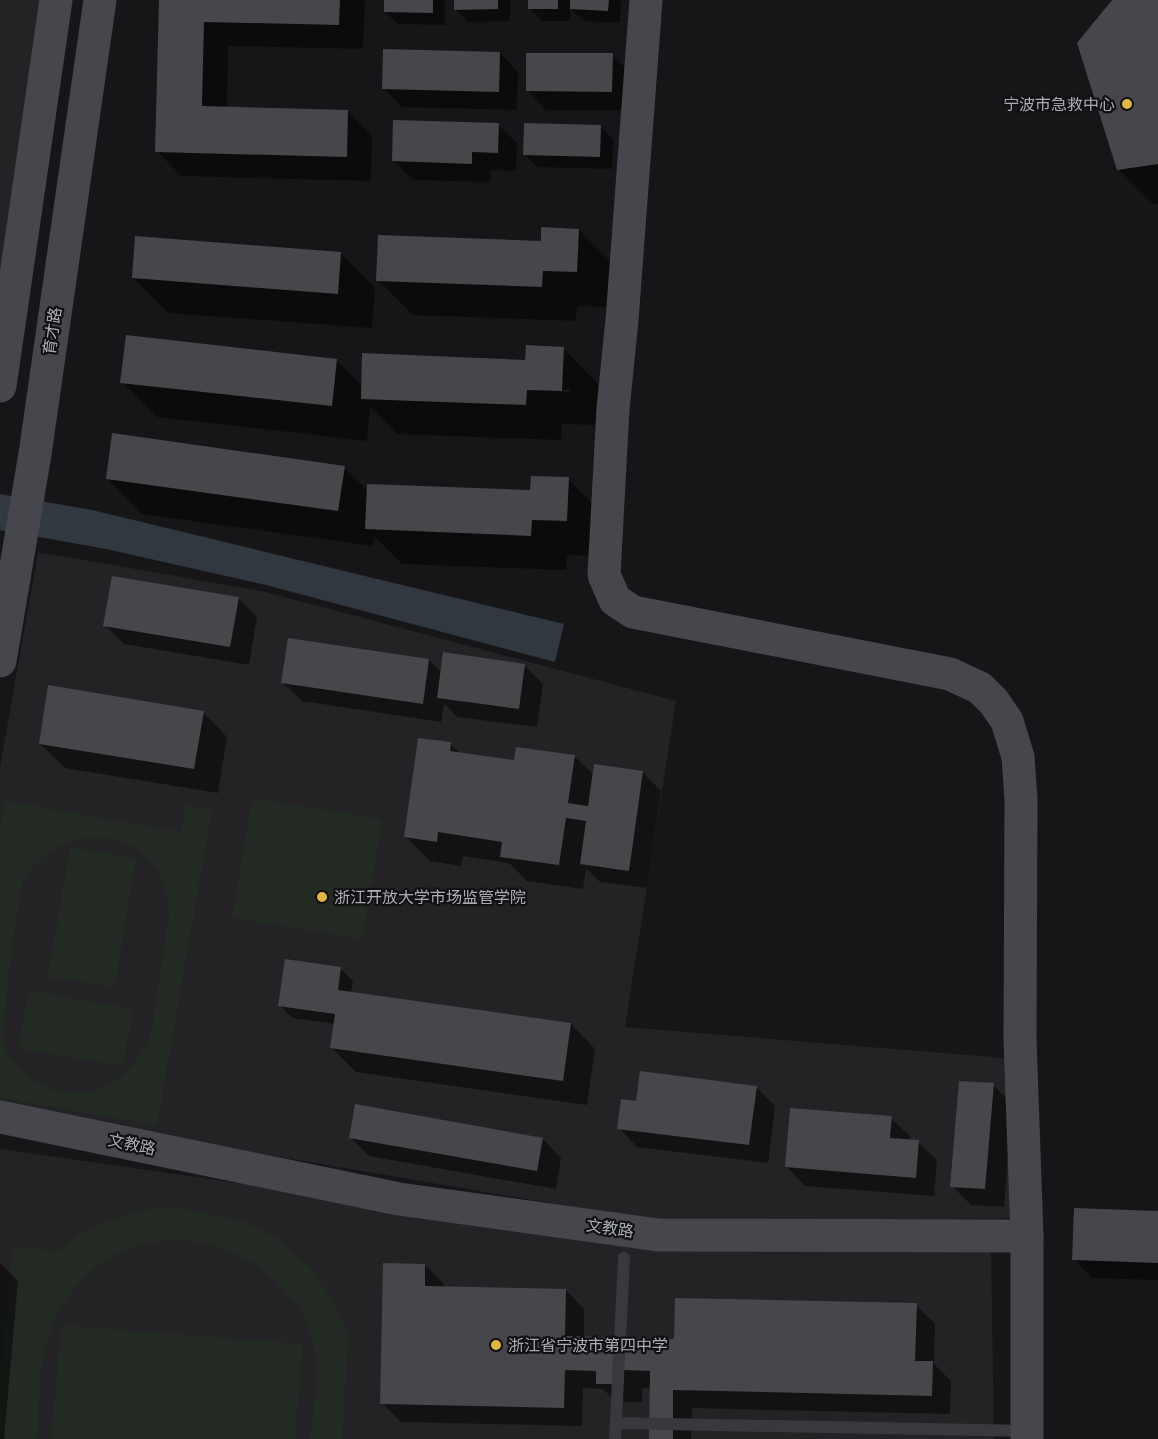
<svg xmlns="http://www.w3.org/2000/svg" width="1158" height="1439" viewBox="0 0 1158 1439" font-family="Manrope,'Noto Sans SC',sans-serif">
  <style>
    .built { fill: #232225 }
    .green { fill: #232a24; fill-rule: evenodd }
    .water { fill: #313840 }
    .shadow { fill: #0007; fill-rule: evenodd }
    .building { fill: #46464b }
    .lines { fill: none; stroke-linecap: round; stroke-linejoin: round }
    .lane { stroke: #38383d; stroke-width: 12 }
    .secondary { stroke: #46474c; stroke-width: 33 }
    .poi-dot { fill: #e0b746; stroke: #111113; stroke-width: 2 }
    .labels { text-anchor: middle; stroke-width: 4.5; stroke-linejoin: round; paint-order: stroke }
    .poi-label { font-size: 16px; fill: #aaadb7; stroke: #111113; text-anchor: start }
    .street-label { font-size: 16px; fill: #aaadb7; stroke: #111113 }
  </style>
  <rect width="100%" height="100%" fill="#161618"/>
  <g class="built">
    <polygon points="0,0 45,0 0,303"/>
    <polygon points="38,552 262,591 676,701 625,1027 1005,1058 1014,1218 661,1222 0,1109 0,767"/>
    <polygon points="0,1149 652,1242 991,1251 994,1439 0,1439"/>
  </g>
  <g class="green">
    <polygon points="252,798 382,819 363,939 232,918"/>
    <path d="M5,801L181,832L185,805L212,810L157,1125L0,1098V832ZM84,838L112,839L133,847L146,857L157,869L167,893L169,916L151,1033C133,1086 75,1113 28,1076C20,1069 11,1061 6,1052C0,1021 16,917 23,880C38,857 58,845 84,838Z"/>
    <polygon points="70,847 136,858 115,987 48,977"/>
    <polygon points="29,990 133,1009 123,1066 18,1048"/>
    <path d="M148,1209H181L241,1220L273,1236L308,1265L331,1298L348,1334L342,1439H310C313,1404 322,1364 310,1331C302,1308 285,1288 267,1273C191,1213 85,1238 50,1331C38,1364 40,1404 37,1439H0V1391L12,1246L58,1251L81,1232L114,1219Z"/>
    <polygon points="61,1325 303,1344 295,1439 51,1439"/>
  </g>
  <polygon class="water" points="0,494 92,510 564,624 555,662 266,585 106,549 0,530"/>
  <g class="shadow">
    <polygon points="160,0 365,0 363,49 228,46 227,108 348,111 372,136 371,181 181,176 157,151"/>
    <polygon points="385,0 445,0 445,25 398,24 385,12"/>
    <polygon points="456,0 510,0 510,21 468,22 456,9"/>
    <polygon points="530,0 621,0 620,23 584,21 570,8 570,21 542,21 530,8"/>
    <polygon points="1114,0 1158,0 1158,204 1153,204 1118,169"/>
    <polygon points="500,53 518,72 517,110 402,107 383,88"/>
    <polygon points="612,55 631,73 630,110 546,110 528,91"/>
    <polygon points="498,125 517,143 516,171 490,170 490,182 413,180 394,161"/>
    <polygon points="600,126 613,139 612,169 537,167 525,155"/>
    <polygon points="579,230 614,265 612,307 577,306 576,321 413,315 378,280 542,243"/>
    <polygon points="340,253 375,288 372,328 168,313 133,278"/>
    <path d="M563,348L598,384L597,425L562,424L561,440L397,434L370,406L367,441L157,417L122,382L336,360L363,387L527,361ZM560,389L570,390V392H560Z"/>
    <polygon points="344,467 369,492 532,491 568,479 603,514 601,556 567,555 566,570 402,564 374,536 373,546 142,514 107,478"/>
    <polygon points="238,598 257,617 249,665 124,644 105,625"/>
    <polygon points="429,660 442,673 524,665 543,684 537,727 457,717 444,703 441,722 302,701 283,683"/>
    <polygon points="203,712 227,737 218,793 65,768 40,744"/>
    <polygon points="450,744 461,754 516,762 574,756 594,775 642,772 661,791 647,888 600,882 586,868 583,889 527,881 509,863 463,856 461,866 430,861 405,836"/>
    <polygon points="341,969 353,981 351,993 571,1024 595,1049 587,1105 356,1072 332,1048 335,1024 292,1018 280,1005"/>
    <polygon points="993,1085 1012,1104 1004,1207 971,1205 952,1186"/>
    <polygon points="756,1087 775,1106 768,1163 637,1147 619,1128 637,1103"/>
    <polygon points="891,1118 910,1136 909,1141 918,1142 937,1160 934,1196 805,1186 787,1167"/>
    <polygon points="350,1137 543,1139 561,1158 556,1189 369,1156"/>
    <polygon points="1158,1212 1158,1280 1092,1278 1074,1259"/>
    <polygon points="0,1263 18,1281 4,1439 0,1439"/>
    <polygon points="425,1265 444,1284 444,1288 566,1290 584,1309 584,1338 676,1340 916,1305 935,1324 934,1364 951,1381 950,1414 692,1408 691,1439 650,1439 651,1388 642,1388 642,1402 616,1402 603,1389 583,1388 582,1426 401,1422 382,1403"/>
  </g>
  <g class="building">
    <polygon points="159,0 340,0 339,25 204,22 202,106 348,110 347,157 155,152"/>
    <polygon points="384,0 433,0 433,13 384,12"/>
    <polygon points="454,0 498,0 498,9 454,10"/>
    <rect x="528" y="0" width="30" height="9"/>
    <polygon points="570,0 609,0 608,11 570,9"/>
    <polygon points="1112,0 1158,0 1158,164 1117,170 1077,43"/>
    <polygon points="383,49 500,52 499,92 382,89"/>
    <polygon points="526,53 613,53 612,92 526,91"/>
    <polygon points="393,120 499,123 498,153 472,152 472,164 392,161"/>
    <polygon points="524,123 601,125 600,157 523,155"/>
    <polygon points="541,227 579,229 577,272 543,271 542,287 376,281 378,235 541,241"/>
    <polygon points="135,236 341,252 338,294 132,278"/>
    <polygon points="126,335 337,359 332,406 120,383"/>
    <polygon points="526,345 564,347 562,391 527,390 526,405 361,399 362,353 525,360"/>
    <polygon points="112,433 345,466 338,511 106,479"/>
    <polygon points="531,476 569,477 567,521 532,520 531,536 365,529 367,484 530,490"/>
    <polygon points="112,576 239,597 230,647 103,626"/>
    <polygon points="288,638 429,659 423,704 281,683"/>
    <polygon points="443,652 525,664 519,709 437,698"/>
    <polygon points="48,685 204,711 194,769 39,744"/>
    <polygon points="418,738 451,742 450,751 514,760 516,747 575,755 568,803 588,806 594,764 643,771 629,871 580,864 586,821 566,818 559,865 500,857 502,842 438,832 437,842 404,837"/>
    <polygon points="285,959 341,967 338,990 571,1023 563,1081 330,1048 335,1014 278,1006"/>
    <polygon points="640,1071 757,1086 749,1145 617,1129 621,1099 636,1101"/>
    <polygon points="959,1081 994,1083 985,1189 950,1187"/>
    <polygon points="355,1104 543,1138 537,1171 349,1138"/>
    <polygon points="790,1108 892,1116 890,1138 919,1140 916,1178 785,1167"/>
    <polygon points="1074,1208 1158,1211 1158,1263 1072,1260"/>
    <polygon points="383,1263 425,1264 425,1286 566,1289 565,1336 674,1339 675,1298 917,1303 915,1361 933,1361 932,1396 673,1390 673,1439 649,1439 650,1371 624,1370 624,1384 596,1384 596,1371 565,1370 564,1408 380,1404"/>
  </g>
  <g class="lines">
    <g class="lane">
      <polyline points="616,1423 1026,1431"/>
      <polyline points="615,1439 624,1258"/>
    </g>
    <g class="secondary">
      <polyline points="646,0 622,320 613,409 604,575 615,600 633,612 950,674 980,688 994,702 1007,721 1018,757 1021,799 1020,1039 1027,1236 1027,1439"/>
      <polyline points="0,386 56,0"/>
      <polyline points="0,661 35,454 100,0"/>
      <polyline points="0,1117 399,1199 658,1235 1027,1236"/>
    </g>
  </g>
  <g class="poi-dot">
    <circle cx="1127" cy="104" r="6"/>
    <circle cx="322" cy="897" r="6"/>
    <circle cx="496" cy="1345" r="6"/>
  </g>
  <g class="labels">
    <g class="poi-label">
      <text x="1115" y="110" text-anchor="end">宁波市急救中心</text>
      <text x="334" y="903">浙江开放大学市场监管学院</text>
      <text x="508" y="1351">浙江省宁波市第四中学</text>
    </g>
    <g class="street-label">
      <text transform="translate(52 331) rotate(-82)" y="6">育才路</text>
      <text transform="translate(132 1144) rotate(12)" y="6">文教路</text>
      <text transform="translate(610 1228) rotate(8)" y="6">文教路</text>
    </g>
  </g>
</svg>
